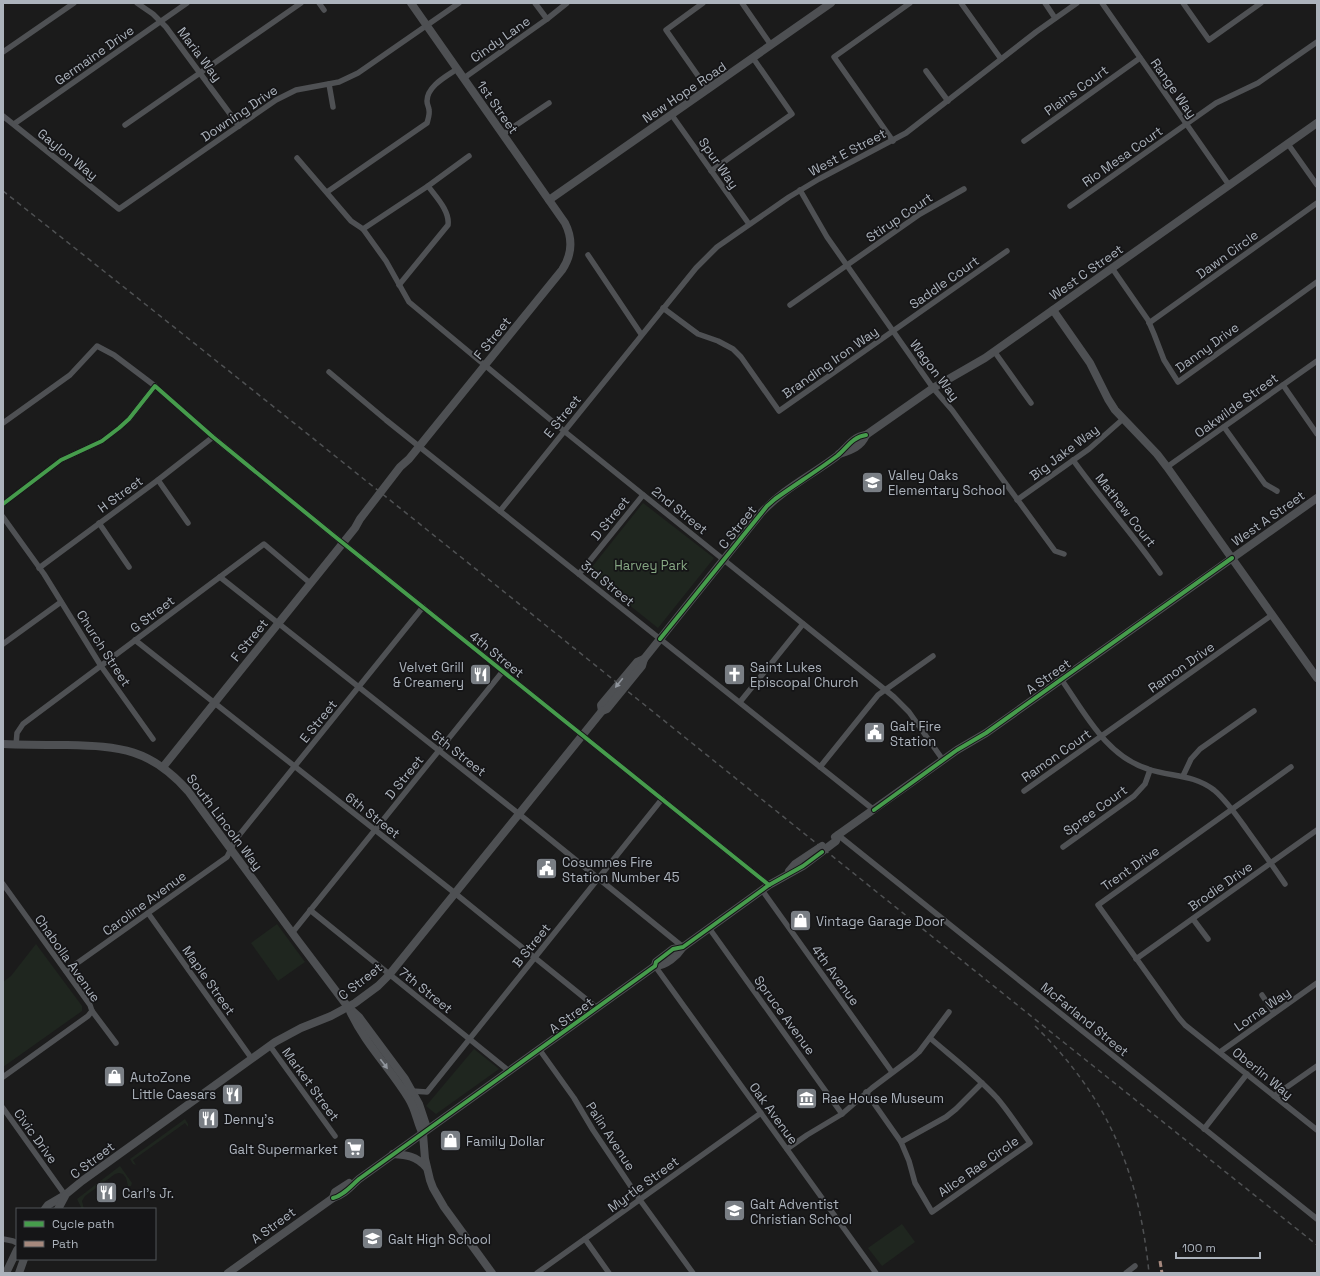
<svg xmlns="http://www.w3.org/2000/svg" width="1320" height="1276" viewBox="0 0 1320 1276" font-family="'Space Grotesk',sans-serif">
  <style>
    .green { fill: #1f261f }
    .lines { fill: none; stroke-linecap: round; stroke-linejoin: round }
    .street { stroke: #4f5154; stroke-width: 5.5 }
    .secondary { stroke: #4e5053; stroke-width: 8 }
    .rail { stroke: #4f5153; stroke-width: 1.5; stroke-dasharray: 5 4; stroke-linecap: butt }
    .quiet { stroke: #a5887d; stroke-width: 3; stroke-dasharray: 6 3; stroke-linecap: butt }
    .cycleway-casing { stroke: #151517; stroke-width: 6 }
    .cycleway { stroke: #469c4c; stroke-width: 4 }
    .oneway { fill: #90959c }
    .labels { text-anchor: middle; stroke-width: 3.5; stroke-linejoin: round; paint-order: stroke }
    .street-label { font-size: 13px; fill: #acb3bc; stroke: #151517 }
    .poi-label { font-size: 13px; fill: #acb3bc; stroke: #151517; text-anchor: start }
    .park-label { font-size: 13px; fill: #86a783; stroke: #151517 }
  </style>
  <rect width="100%" height="100%" fill="#1b1b1b"/>
  <g class="green">
    <polygon points="643,503 714,558 658,628 588,572"/>
    <polygon points="277,924 305,962 278,981 251,943"/>
    <polygon points="36,944 82,1006 82,1011 3,1067 3,982 11,976"/>
    <polygon points="474,1049 499,1069 436,1114 426,1106"/>
    <polygon points="185,1119 188,1124 188,1127 185,1123 133,1160 136,1165 133,1164 130,1159"/>
    <polygon points="120,1166 132,1183 131,1186 128,1186 126,1178 123,1174 119,1173 115,1174 85,1196 82,1201 84,1209 82,1209 77,1199"/>
    <polygon points="902,1224 915,1242 882,1266 868,1248"/>
  </g>
  <g class="lines">
    <g class="street">
      <polyline points="137,3 153,14 166,27 239,126"/>
      <polyline points="319,3 324,10"/>
      <polyline points="535,3 547,19"/>
      <polyline points="703,3 666,30 708,90"/>
      <polyline points="742,3 771,45"/>
      <polyline points="961,3 1001,59"/>
      <polyline points="1045,3 1055,18"/>
      <polyline points="1102,3 1229,185"/>
      <polyline points="1183,3 1209,40 1261,3"/>
      <polyline points="3,52 74,3"/>
      <polyline points="926,71 948,101"/>
      <polyline points="464,78 547,19 567,3"/>
      <polyline points="329,84 333,107"/>
      <polyline points="671,114 749,224"/>
      <polyline points="3,116 119,209 276,100 296,90 339,82 358,73 459,3"/>
      <polyline points="14,124 187,3"/>
      <polyline points="125,125 301,3"/>
      <polyline points="503,134 549,103"/>
      <polyline points="893,141 834,57 910,3"/>
      <polyline points="1024,141 1140,58"/>
      <polyline points="1288,144 1317,185"/>
      <polyline points="297,158 351,221 363,229 386,261 409,302 564,431 894,697 909,712 943,760"/>
      <polyline points="711,171 792,114 753,58"/>
      <polyline points="800,190 827,237 933,388 952,410 1055,551 1064,554"/>
      <path d="M327,192L427,123C428,119 430,114 429,110C429,107 427,105 427,101C427,86 447,76 457,69"/>
      <polyline points="1070,206 1216,103 1258,83 1317,42"/>
      <polyline points="363,229 428,186 469,156"/>
      <polyline points="588,255 641,334"/>
      <polyline points="1112,268 1148,320 1154,334 1164,360 1178,382 1317,282"/>
      <path d="M399,285L448,225C450,211 436,197 428,186"/>
      <polyline points="790,305 920,214 964,189"/>
      <polyline points="663,308 698,334 718,341 733,349 741,357 779,411 1007,251"/>
      <polyline points="1149,323 1317,203"/>
      <polyline points="994,351 1031,403"/>
      <polyline points="329,372 386,420 874,810"/>
      <polyline points="1283,385 1317,434"/>
      <polyline points="3,423 70,375 97,346 114,355 155,386"/>
      <polyline points="1224,427 1265,484 1277,491"/>
      <path d="M1073,460C1101,499 1133,534 1160,573"/>
      <polyline points="1167,467 1317,361"/>
      <polyline points="158,480 188,523"/>
      <polyline points="1017,500 1089,449 1123,419"/>
      <polyline points="3,504 61,460 102,441 119,428 129,419 155,386 213,437 333,535 769,885"/>
      <polyline points="500,511 696,268 717,247 789,197 819,179 906,133 1036,32 1077,3"/>
      <polyline points="3,517 44,574 101,666 153,739"/>
      <polyline points="99,523 129,567"/>
      <polyline points="39,568 158,480 213,437"/>
      <polyline points="579,574 643,495"/>
      <polyline points="220,577 519,814 683,947"/>
      <polyline points="135,640 451,890 597,1008"/>
      <polyline points="3,644 61,602"/>
      <path d="M1061,679C1085,713 1106,756 1148,769C1171,777 1193,774 1214,790C1227,801 1237,816 1247,830C1260,848 1273,866 1285,884"/>
      <polyline points="740,702 803,624"/>
      <polyline points="16,745 17,733 23,724 264,544 310,583"/>
      <polyline points="820,767 878,695 933,656"/>
      <polyline points="1291,767 1098,905 1179,1018 1185,1025 1317,1130"/>
      <polyline points="1183,776 1191,759 1200,749 1254,711"/>
      <polyline points="1024,791 1272,615"/>
      <polyline points="838,835 1317,1219"/>
      <polyline points="1063,847 1134,796 1145,784 1150,770"/>
      <polyline points="3,884 90,1005 92,1011 116,1043"/>
      <polyline points="762,890 892,1072"/>
      <polyline points="310,910 509,1071"/>
      <polyline points="148,913 252,1059"/>
      <polyline points="1193,919 1208,939"/>
      <polyline points="709,928 842,1114"/>
      <polyline points="292,933 503,671"/>
      <polyline points="1136,959 1317,830"/>
      <polyline points="655,966 876,1273"/>
      <polyline points="66,971 227,857 236,839 423,607"/>
      <polyline points="1262,995 1274,1013"/>
      <polyline points="270,1046 335,1136"/>
      <polyline points="539,1049 574,1098 593,1130 640,1200 693,1273"/>
      <polyline points="1220,1052 1317,983"/>
      <polyline points="3,1077 88,1016 92,1011"/>
      <polyline points="412,1091 427,1092 662,799"/>
      <path d="M866,1092L901,1142L909,1161L915,1183L932,1212L1030,1143C1019,1128 1009,1112 997,1098C977,1076 952,1057 930,1038"/>
      <polyline points="1274,1096 1317,1066"/>
      <polyline points="3,1108 65,1195"/>
      <polyline points="1204,1129 1247,1074"/>
      <polyline points="901,1142 946,1117 956,1109 982,1083"/>
      <polyline points="787,1149 807,1135 842,1114 872,1088 912,1058 919,1052 949,1012"/>
      <polyline points="3,1239 13,1241 17,1243"/>
      <polyline points="585,1239 609,1273"/>
      <polyline points="537,1273 761,1113"/>
      <polyline points="1126,1273 1135,1266"/>
    </g>
    <g class="secondary">
      <polyline points="549,200 831,3"/>
      <polyline points="1053,310 1090,363 1108,399 1115,410 1157,454 1167,467 1317,678"/>
      <path d="M839,454C851,450 861,447 866,435"/>
      <polyline points="602,711 601,705 637,662 644,659"/>
      <path d="M3,744C24,745 46,745 67,745C120,746 151,749 188,791L296,938L348,1007L359,1017L405,1079L419,1104L426,1125L423,1134L425,1159L430,1180L433,1188L444,1207L492,1273"/>
      <path d="M163,767L355,528L360,519L400,467L409,459L562,270C572,255 573,239 565,223L411,3"/>
      <polyline points="835,837 957,750 986,733 1317,498"/>
      <polyline points="789,871 795,864 822,846"/>
      <path d="M655,966C666,966 677,956 683,947"/>
      <path d="M350,1011C365,1044 391,1069 409,1099C416,1110 417,1123 423,1134"/>
      <path d="M393,1154C407,1155 416,1156 426,1167"/>
      <polyline points="333,1198 335,1192 349,1183"/>
      <path d="M45,1209L48,1205L65,1195L82,1181L275,1042L301,1028L331,1016L355,1003L378,986L389,975L602,711L607,709L642,666L644,659L660,639L761,513C783,489 812,475 837,456C848,447 852,437 866,435L933,388L985,358L1317,123"/>
      <polyline points="58,1209 65,1196"/>
      <polyline points="6,1273 17,1250"/>
      <polyline points="19,1273 24,1259"/>
      <path d="M228,1273L333,1198C344,1195 351,1186 359,1179L655,966L656,962L673,949L683,947L769,885L803,866L836,841L838,835"/>
    </g>
    <g class="rail">
      <path d="M3,191C443,540 878,895 1317,1245"/>
      <path d="M1035,1026C1108,1097 1139,1172 1149,1273"/>
    </g>
    <polyline class="quiet" points="1160,1261 1162,1273"/>
    <defs>
      <g id="cycleway">
        <polyline points="3,504 61,460 102,441 119,428 129,419 155,386 213,437 333,535 769,885"/>
        <path d="M660,639L767,506L775,499C796,484 817,471 837,456C847,448 852,437 866,435"/>
        <polyline points="874,810 957,750 986,733 1232,558"/>
        <path d="M333,1198C344,1195 351,1186 359,1179L655,966L656,962L673,949L683,947L769,885L803,866L822,852"/>
      </g>
    </defs>
    <use href="#cycleway" class="cycleway-casing"/>
    <use href="#cycleway" class="cycleway"/>
  </g>
  <defs><path id="oneway-solid" d="M-6-.8H1V-3.2L6.5 0L1 3.2V.8H-6Z"/></defs>
  <g class="oneway">
    <use href="#oneway-solid" transform="translate(619 683) rotate(129)"/>
    <use href="#oneway-solid" transform="translate(384 1064) rotate(53)"/>
  </g>
  <defs>
    <symbol id="school-square" viewBox="-11 -11 22 22"><rect x="-9" y="-9" width="18" height="18" rx="4" fill="#797e84" stroke="#151517"/><path d="M0-5L7-2L0 1L-7-2ZM-4 1L0 2.5L4 1V4Q0 6-4 4Z" fill="#fff"/></symbol>
    <symbol id="restaurant-square" viewBox="-11 -11 22 22"><rect x="-9" y="-9" width="18" height="18" rx="4" fill="#797e84" stroke="#151517"/><path d="M-5-6h1v4h1v-4h1v4h1v-4h1v5L-1.5 .5V6h-2V.5L-5-1ZM5-6V6H3V1.5H1.5Q1.5-4 5-6Z" fill="#fff"/></symbol>
    <symbol id="church-square" viewBox="-11 -11 22 22"><rect x="-9" y="-9" width="18" height="18" rx="4" fill="#797e84" stroke="#151517"/><path d="M-1.2-6h2.4v3.5h3.3v2.4h-3.3V6h-2.4V-.1h-3.3v-2.4h3.3Z" fill="#fff"/></symbol>
    <symbol id="civic-square" viewBox="-11 -11 22 22"><rect x="-9" y="-9" width="18" height="18" rx="4" fill="#797e84" stroke="#151517"/><path d="M-.6-6.5H3V-4.5H.6V-3L4-1V1h2V6H-6V1h2V-1L-.6-3ZM-1.2 2.5V6h2.4V2.5Z" fill="#fff"/></symbol>
    <symbol id="shop-square" viewBox="-11 -11 22 22"><rect x="-9" y="-9" width="18" height="18" rx="4" fill="#797e84" stroke="#151517"/><path d="M-5-2.5h2.3a2.7 3.5 0 0 1 5.4 0H5L5.5 6h-11ZM-1.5-2.5h3a1.5 2.3 0 0 0-3 0Z" fill="#fff"/></symbol>
    <symbol id="museum-square" viewBox="-11 -11 22 22"><rect x="-9" y="-9" width="18" height="18" rx="4" fill="#797e84" stroke="#151517"/><path d="M0-6L6-3V-2H-6V-3ZM-5-1h2V3h-2ZM-1-1h2V3h-2ZM3-1h2V3H3ZM-6 4H6V6H-6Z" fill="#fff"/></symbol>
    <symbol id="supermarket-square" viewBox="-11 -11 22 22"><rect x="-9" y="-9" width="18" height="18" rx="4" fill="#797e84" stroke="#151517"/><path d="M-6-5.5h2.5l.6 2H6L4.5 2H-2.5L-4.4-4H-6ZM-1.5 3.2a1.3 1.3 0 1 0 .1 0ZM3 3.2a1.3 1.3 0 1 0 .1 0Z" fill="#fff"/></symbol>
  </defs>
  <g fill-rule="evenodd">
    <use href="#school-square" x="860" y="470" width="25" height="25"/>
    <use href="#restaurant-square" x="468" y="662" width="25" height="25"/>
    <use href="#church-square" x="722" y="662" width="25" height="25"/>
    <use href="#civic-square" x="862" y="720" width="25" height="25"/>
    <use href="#civic-square" x="534" y="856" width="25" height="25"/>
    <use href="#shop-square" x="788" y="908" width="25" height="25"/>
    <use href="#shop-square" x="102" y="1064" width="25" height="25"/>
    <use href="#restaurant-square" x="220" y="1082" width="25" height="25"/>
    <use href="#museum-square" x="794" y="1086" width="25" height="25"/>
    <use href="#restaurant-square" x="196" y="1106" width="25" height="25"/>
    <use href="#shop-square" x="438" y="1128" width="25" height="25"/>
    <use href="#supermarket-square" x="342" y="1136" width="25" height="25"/>
    <use href="#restaurant-square" x="94" y="1180" width="25" height="25"/>
    <use href="#school-square" x="722" y="1198" width="25" height="25"/>
    <use href="#school-square" x="360" y="1226" width="25" height="25"/>
  </g>
  <g class="labels">
    <g class="street-label">
      <text transform="translate(500 39) rotate(-35)" y="5">Cindy Lane</text>
      <text transform="translate(200 54) rotate(53)" y="5">Maria Way</text>
      <text transform="translate(94 55) rotate(-35)" y="5">Germaine Drive</text>
      <text transform="translate(1174 88) rotate(55)" y="5">Range Way</text>
      <text transform="translate(1076 90) rotate(-36)" y="5">Plains Court</text>
      <text transform="translate(684 92) rotate(-34)" y="5">New Hope Road</text>
      <text transform="translate(498 107) rotate(55)" y="5">1st Street</text>
      <text transform="translate(239 113) rotate(-34)" y="5">Downing Drive</text>
      <text transform="translate(847 152) rotate(-28)" y="5">West E Street</text>
      <text transform="translate(68 154) rotate(39)" y="5">Gaylon Way</text>
      <text transform="translate(1122 156) rotate(-35)" y="5">Rio Mesa Court</text>
      <text transform="translate(719 163) rotate(55)" y="5">Spur Way</text>
      <text transform="translate(899 217) rotate(-34)" y="5">Stirup Court</text>
      <text transform="translate(1227 254) rotate(-36)" y="5">Dawn Circle</text>
      <text transform="translate(1086 272) rotate(-35)" y="5">West C Street</text>
      <text transform="translate(944 282) rotate(-35)" y="5">Saddle Court</text>
      <text transform="translate(492 338) rotate(-51)" y="5">F Street</text>
      <text transform="translate(1207 347) rotate(-36)" y="5">Danny Drive</text>
      <text transform="translate(830 362) rotate(-35)" y="5">Branding Iron Way</text>
      <text transform="translate(935 370) rotate(53)" y="5">Wagon Way</text>
      <text transform="translate(1236 405) rotate(-36)" y="5">Oakwilde Street</text>
      <text transform="translate(562 416) rotate(-51)" y="5">E Street</text>
      <text transform="translate(1064 452) rotate(-37)" y="5">Big Jake Way</text>
      <text transform="translate(120 494) rotate(-36)" y="5">H Street</text>
      <text transform="translate(680 510) rotate(39)" y="5">2nd Street</text>
      <text transform="translate(1126 510) rotate(52)" y="5">Mathew Court</text>
      <text transform="translate(610 518) rotate(-51)" y="5">D Street</text>
      <text transform="translate(1268 518) rotate(-35)" y="5">West A Street</text>
      <text transform="translate(737 527) rotate(-51)" y="5">C Street</text>
      <text transform="translate(608 583) rotate(39)" y="5">3rd Street</text>
      <text transform="translate(152 614) rotate(-37)" y="5">G Street</text>
      <text transform="translate(249 640) rotate(-51)" y="5">F Street</text>
      <text transform="translate(104 648) rotate(57)" y="5">Church Street</text>
      <text transform="translate(497 654) rotate(39)" y="5">4th Street</text>
      <text transform="translate(1181 667) rotate(-35)" y="5">Ramon Drive</text>
      <text transform="translate(1048 676) rotate(-35)" y="5">A Street</text>
      <text transform="translate(318 721) rotate(-51)" y="5">E Street</text>
      <text transform="translate(459 753) rotate(38)" y="5">5th Street</text>
      <text transform="translate(1056 755) rotate(-35)" y="5">Ramon Court</text>
      <text transform="translate(404 777) rotate(-51)" y="5">D Street</text>
      <text transform="translate(1095 810) rotate(-36)" y="5">Spree Court</text>
      <text transform="translate(373 815) rotate(38)" y="5">6th Street</text>
      <text transform="translate(225 822) rotate(53)" y="5">South Lincoln Way</text>
      <text transform="translate(1130 868) rotate(-35)" y="5">Trent Drive</text>
      <text transform="translate(1220 886) rotate(-35)" y="5">Brodie Drive</text>
      <text transform="translate(144 903) rotate(-36)" y="5">Caroline Avenue</text>
      <text transform="translate(531 945) rotate(-51)" y="5">B Street</text>
      <text transform="translate(68 958) rotate(55)" y="5">Chabolla Avenue</text>
      <text transform="translate(836 975) rotate(54)" y="5">4th Avenue</text>
      <text transform="translate(209 980) rotate(55)" y="5">Maple Street</text>
      <text transform="translate(360 981) rotate(-38)" y="5">C Street</text>
      <text transform="translate(426 990) rotate(39)" y="5">7th Street</text>
      <text transform="translate(1262 1009) rotate(-35)" y="5">Lorna Way</text>
      <text transform="translate(571 1015) rotate(-36)" y="5">A Street</text>
      <text transform="translate(785 1015) rotate(54)" y="5">Spruce Avenue</text>
      <text transform="translate(1085 1019) rotate(39)" y="5">McFarland Street</text>
      <text transform="translate(1263 1073) rotate(39)" y="5">Oberlin Way</text>
      <text transform="translate(311 1084) rotate(54)" y="5">Market Street</text>
      <text transform="translate(774 1113) rotate(54)" y="5">Oak Avenue</text>
      <text transform="translate(36 1136) rotate(54)" y="5">Civic Drive</text>
      <text transform="translate(611 1136) rotate(57)" y="5">Palin Avenue</text>
      <text transform="translate(92 1160) rotate(-37)" y="5">C Street</text>
      <text transform="translate(978 1166) rotate(-35)" y="5">Alice Rae Circle</text>
      <text transform="translate(643 1184) rotate(-36)" y="5">Myrtle Street</text>
      <text transform="translate(273 1225) rotate(-36)" y="5">A Street</text>
    </g>
    <g class="poi-label">
      <text x="888" y="480">Valley Oaks<tspan x="888" dy="15">Elementary School</tspan></text>
      <text x="464" y="672" text-anchor="end">Velvet Grill<tspan x="464" dy="15">&amp; Creamery</tspan></text>
      <text x="750" y="672">Saint Lukes<tspan x="750" dy="15">Episcopal Church</tspan></text>
      <text x="890" y="731">Galt Fire<tspan x="890" dy="15">Station</tspan></text>
      <text x="562" y="867">Cosumnes Fire<tspan x="562" dy="15">Station Number 45</tspan></text>
      <text x="816" y="926">Vintage Garage Door</text>
      <text x="130" y="1082">AutoZone</text>
      <text x="216" y="1099" text-anchor="end">Little Caesars</text>
      <text x="822" y="1103">Rae House Museum</text>
      <text x="224" y="1124">Denny's</text>
      <text x="466" y="1146">Family Dollar</text>
      <text x="338" y="1154" text-anchor="end">Galt Supermarket</text>
      <text x="122" y="1198">Carl's Jr.</text>
      <text x="750" y="1209">Galt Adventist<tspan x="750" dy="15">Christian School</tspan></text>
      <text x="388" y="1244">Galt High School</text>
    </g>
    <g class="park-label">
      <text x="651" y="570">Harvey Park</text>
    </g>
  </g>
  <rect width="1320" height="1276" fill="none" stroke="#acb3bc" stroke-width="8"/>
  <rect x="16" y="1208" width="140" height="52" fill="#151517" stroke="#515459"/>
  <rect x="24" y="1221" width="20" height="6" fill="#469c4c" stroke="#515459"/>
  <text x="52" y="1228" font-size="12" fill="#acb3bc">Cycle path</text>
  <rect x="24" y="1241" width="20" height="6" fill="#a5887d" stroke="#515459"/>
  <text x="52" y="1248" font-size="12" fill="#acb3bc">Path</text>
  <path d="M1176 1252v6h84v-6" fill="none" stroke="#acb3bc" stroke-width="2"/>
  <text x="1182" y="1252" font-size="12" fill="#acb3bc" stroke="#151517" stroke-width="3" paint-order="stroke">100 m</text>
</svg>
